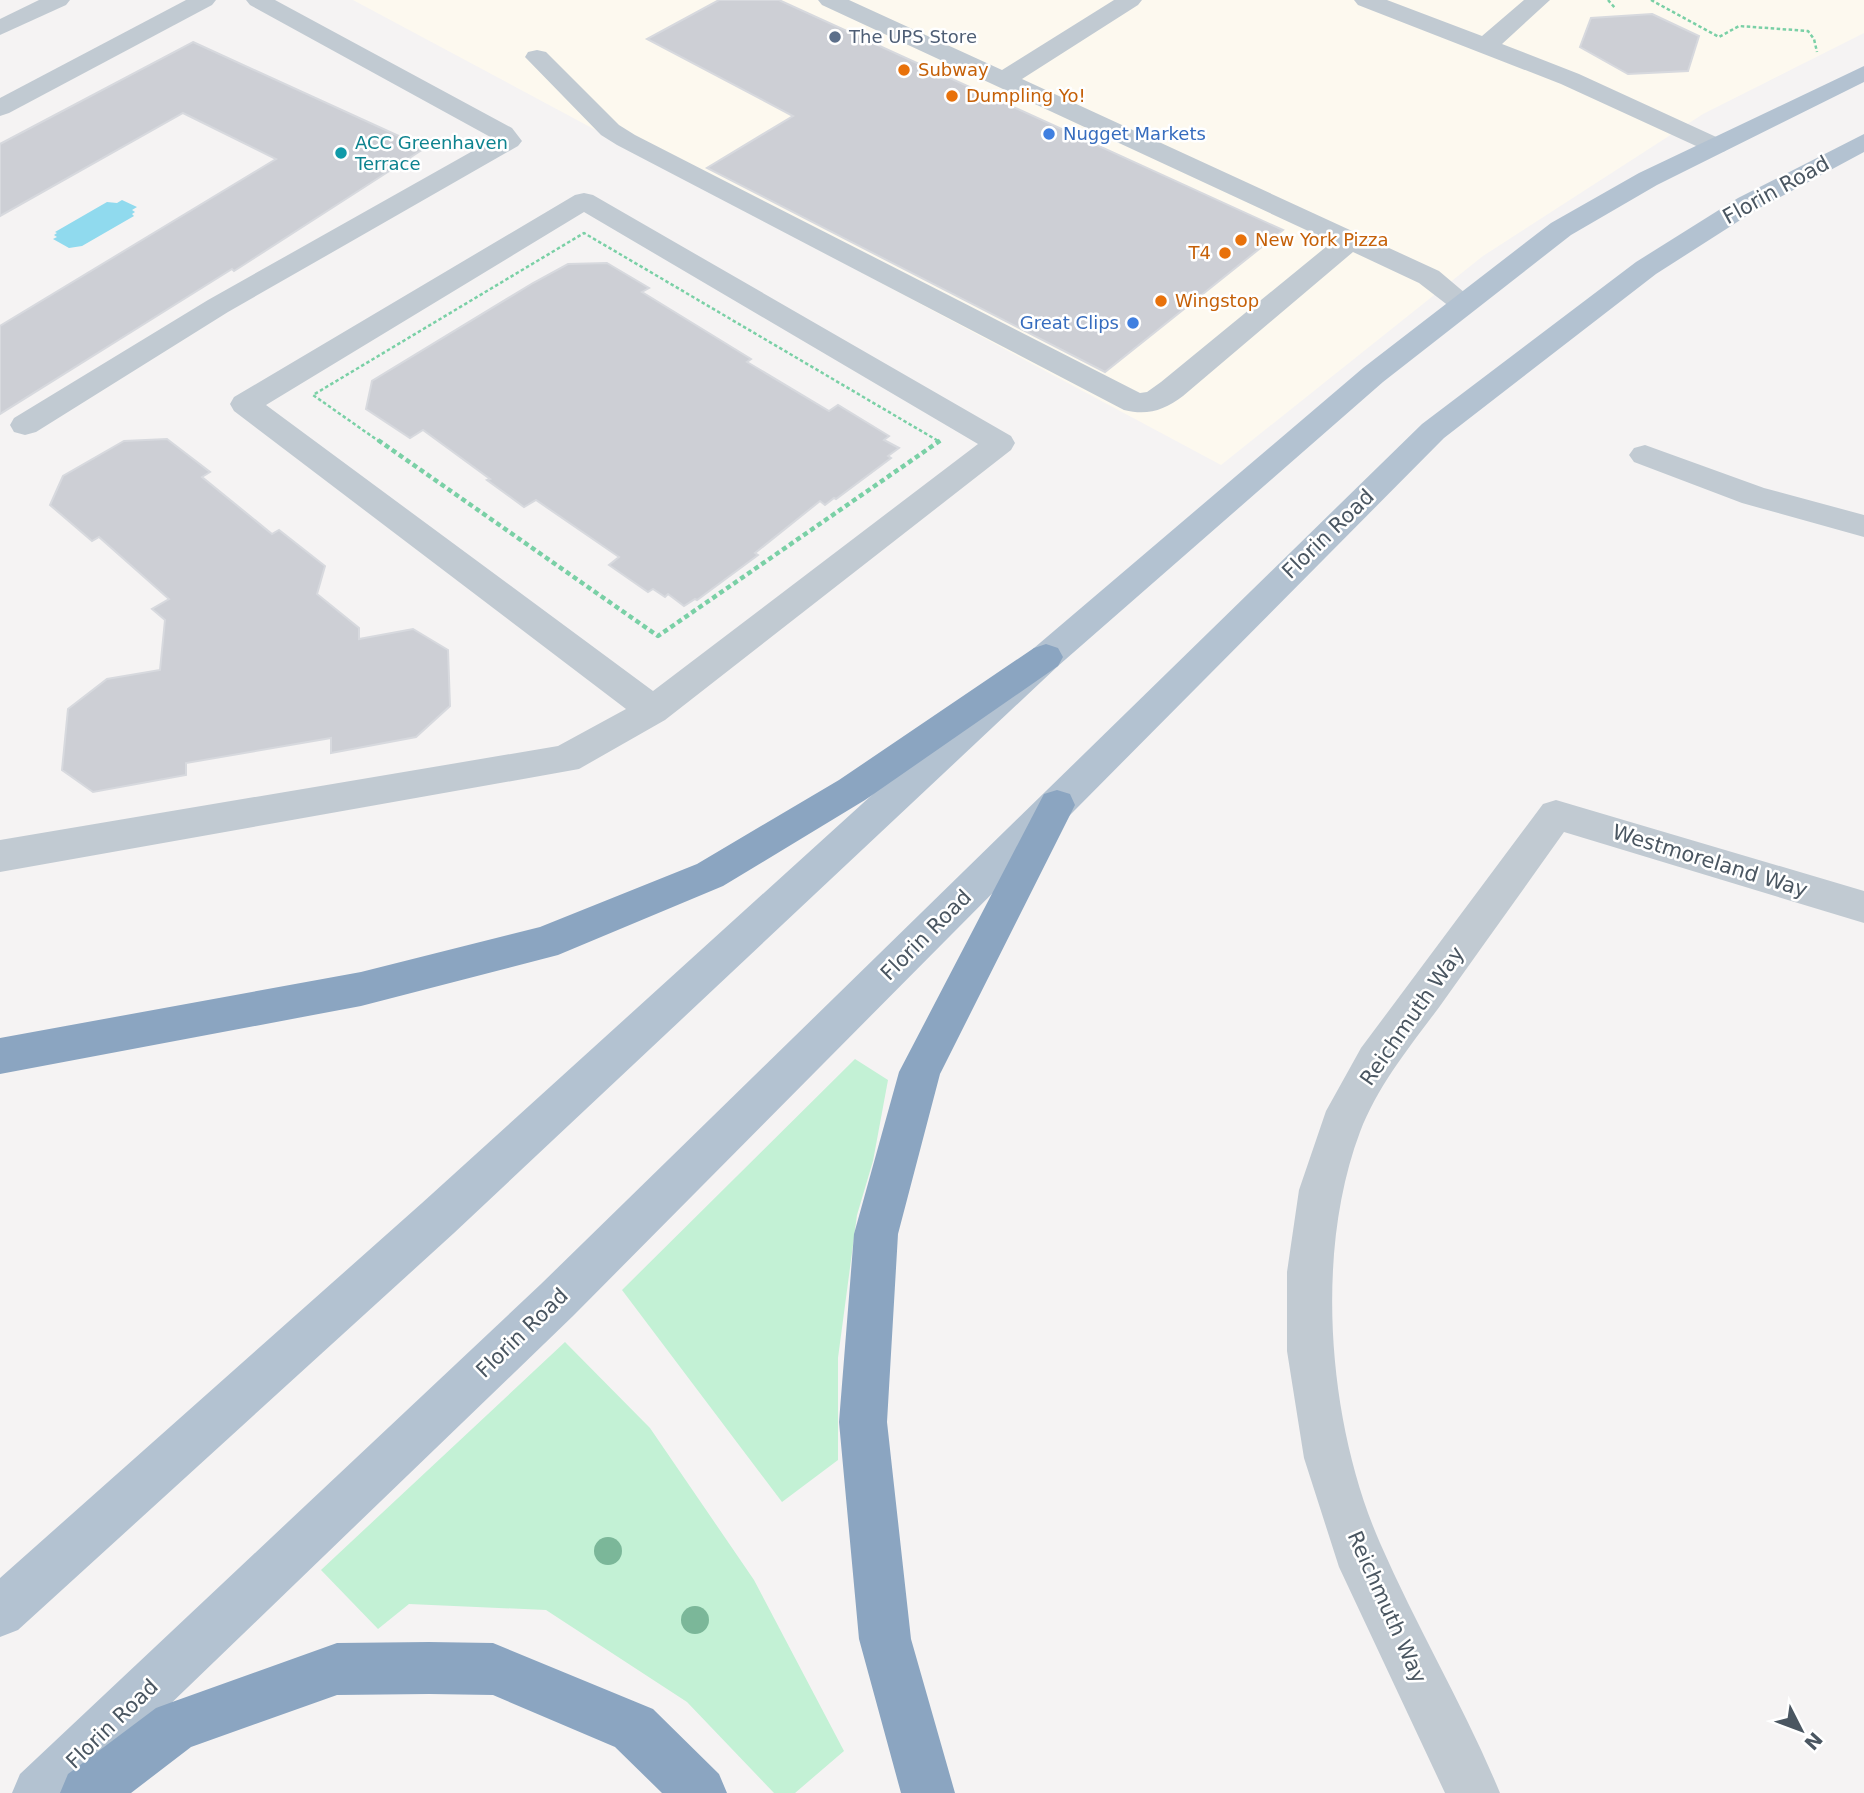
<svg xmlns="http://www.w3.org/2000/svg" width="1864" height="1793" viewBox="0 0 1864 1793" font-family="'DejaVu Sans',sans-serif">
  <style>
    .commercial { fill: #fdf9ef }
    .green { fill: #c3f1d5 }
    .water { fill: #90daee }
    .building { fill: #cdcfd5; stroke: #d7d9de; stroke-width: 2 }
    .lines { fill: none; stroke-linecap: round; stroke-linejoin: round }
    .path-far1 { stroke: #7ad0a6; stroke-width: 2.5; stroke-dasharray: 3.5 2.5; stroke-linecap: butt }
    .path { stroke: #7ad0a6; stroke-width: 4.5; stroke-dasharray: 5 3.5; stroke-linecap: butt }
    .minor { fill: #c1cad2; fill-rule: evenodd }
    .major { fill: #b3c2d1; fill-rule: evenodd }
    .highway { fill: #8ba5c1; fill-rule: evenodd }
    .tree { fill: #7bb799 }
    .service-dot { fill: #5c6f8a; stroke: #fff; stroke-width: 2.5 }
    .food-dot { fill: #e8710a; stroke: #fff; stroke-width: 2.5 }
    .shop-dot { fill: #3f7fe0; stroke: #fff; stroke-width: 2.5 }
    .culture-dot { fill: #0f9aa8; stroke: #fff; stroke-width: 2.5 }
    .labels { text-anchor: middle; stroke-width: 5; stroke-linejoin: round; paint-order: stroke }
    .far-service-label { font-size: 18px; fill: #4e5e75; stroke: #fff; text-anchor: start }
    .far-food-label { font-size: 18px; fill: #c56008; stroke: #fff; text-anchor: start }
    .far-shop-label { font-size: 18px; fill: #366cbe; stroke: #fff; text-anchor: start }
    .far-culture-label { font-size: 18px; fill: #0d838f; stroke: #fff; text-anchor: start }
    .street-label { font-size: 21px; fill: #4a5661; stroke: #fff }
  </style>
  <rect width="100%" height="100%" fill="#f5f3f3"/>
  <polygon class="commercial" points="353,0 1864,0 1864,33 1703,114 1483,256 1221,465"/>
  <g class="green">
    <polygon points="855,1059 888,1080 873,1161 857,1215 838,1358 838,1460 782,1502 622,1290"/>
    <polygon points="565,1342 650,1428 754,1580 844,1751 795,1793 774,1793 687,1702 546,1610 409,1604 378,1629 321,1570"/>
  </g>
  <polygon class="water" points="122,200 137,207 132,210 135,212 132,214 134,216 82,246 69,248 53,239 57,237 54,235 57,233 55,232 107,202 117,203"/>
  <g class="building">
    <polygon points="719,0 779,0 1283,230 1105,372 707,168 793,116 647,39"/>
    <polygon points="1652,14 1699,36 1688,71 1628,74 1580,47 1591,18"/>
    <polygon points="193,42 425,148 234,271 232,269 0,414 0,326 276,159 183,113 0,216 0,144"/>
    <polygon points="607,263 649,288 642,292 751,359 747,362 829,411 838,405 889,436 884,440 899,448 888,456 891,458 836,499 834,498 825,505 820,501 755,553 758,555 697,600 695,599 684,606 668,594 665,597 653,589 648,592 609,565 619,557 536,500 524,507 487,480 490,479 423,430 410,438 366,409 372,381 533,283 568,264"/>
    <polygon points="167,439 210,472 202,477 272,534 279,530 325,566 317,594 359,628 359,639 413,629 448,650 450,706 416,737 331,753 331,738 186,763 186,775 93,792 62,770 68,709 107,679 160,670 165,620 152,609 169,599 99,537 92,541 50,505 63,476 124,441"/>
  </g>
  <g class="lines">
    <g class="path-far1">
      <polyline points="1608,0 1615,8"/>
      <polyline points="1651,0 1719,37 1739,26 1808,31 1814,39 1817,52"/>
      <polyline points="380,442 313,395 584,233 940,442"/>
    </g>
    <polyline class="path" points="378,440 658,636 941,440"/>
    <g class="minor">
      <polygon points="39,0 70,0 66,5 0,35 0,19"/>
      <polygon points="186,0 216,0 212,5 9,113 0,116 0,98"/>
      <polygon points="246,0 275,0 512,128 522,141 518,146 228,312 36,432 25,435 14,432 10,425 14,418 208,300 494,139 250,5"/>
      <path d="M818,0H849L1002,70L1114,0H1142L1138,5L1022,79L1439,271L1478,304L1474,310L1464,313L1454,310L1419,283L1353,252L1183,396C1164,410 1148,416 1124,410L617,145L601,135L525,57L528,52L537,50L546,52L619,125L635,135L1140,393L1147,392L1161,382L1332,242L822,5Z"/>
      <polygon points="1354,0 1387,0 1482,36 1524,0 1550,0 1502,44 1579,74 1725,141 1729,146 1725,151 1716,154 1707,151 1561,84 1358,5"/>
      <path d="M584,193L593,195L1011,436L1015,443L1011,450L665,720L579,769L0,872V840L558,746L626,709L234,411L230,404L234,397L575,195ZM584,212L978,444L653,691L266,405Z"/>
      <polygon points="1645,445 1764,488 1864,515 1864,537 1742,503 1634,462 1629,455 1634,448"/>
      <path d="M1556,800L1864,891V923L1564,832C1523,890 1481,948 1440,1006C1411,1045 1378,1085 1360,1132C1314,1254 1328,1424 1380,1543C1417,1628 1465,1708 1500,1793H1445L1339,1567L1304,1458L1287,1351V1272L1299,1190L1326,1111L1361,1048L1543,804Z"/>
    </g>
    <g class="major">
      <polygon points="1864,66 1864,82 1657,185 1571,235 1383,382 1058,666 454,1233 18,1630 0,1637 0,1578 422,1203 1034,648 1363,368 1551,223 1639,173"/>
      <polygon points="1864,134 1864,152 1756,210 1656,274 1444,438 573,1316 78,1793 12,1793 20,1774 541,1284 1422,424 1636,262 1738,198"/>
    </g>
    <g class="highway">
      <polygon points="1046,644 1058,648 1063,657 1058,666 865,800 723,886 558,955 361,1006 0,1074 0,1038 361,972 540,927 697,864 839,780 1034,648"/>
      <polygon points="1057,790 1070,794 1075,805 940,1074 898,1234 887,1422 911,1639 955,1793 901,1793 859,1639 839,1422 854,1234 899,1072 1044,794"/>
      <polygon points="429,1642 493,1643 653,1709 719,1774 727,1793 662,1793 615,1747 493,1695 429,1694 337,1695 191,1747 131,1793 60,1793 68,1774 156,1708 175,1701 337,1643"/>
    </g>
  </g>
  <g class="tree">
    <circle cx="608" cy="1551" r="14"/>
    <circle cx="695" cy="1620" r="14"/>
  </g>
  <circle class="service-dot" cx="835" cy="37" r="7"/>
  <g class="food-dot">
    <circle cx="904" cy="70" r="7"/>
    <circle cx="952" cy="96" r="7"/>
    <circle cx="1241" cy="240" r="7"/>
    <circle cx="1225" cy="253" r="7"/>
    <circle cx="1161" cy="301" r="7"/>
  </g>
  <g class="shop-dot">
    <circle cx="1049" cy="134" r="7"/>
    <circle cx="1133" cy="323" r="7"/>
  </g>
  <circle class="culture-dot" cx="341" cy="153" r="7"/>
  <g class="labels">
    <g class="far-service-label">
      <text x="849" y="43">The UPS Store</text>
    </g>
    <g class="far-food-label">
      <text x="918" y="76">Subway</text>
      <text x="966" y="102">Dumpling Yo!</text>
      <text x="1255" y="246">New York Pizza</text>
      <text x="1211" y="259" text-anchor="end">T4</text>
      <text x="1175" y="307">Wingstop</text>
    </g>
    <g class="far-shop-label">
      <text x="1063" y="140">Nugget Markets</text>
      <text x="1119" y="329" text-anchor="end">Great Clips</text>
    </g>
    <g class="far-culture-label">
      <text x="355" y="149">ACC Greenhaven<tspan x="355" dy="21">Terrace</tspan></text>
    </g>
    <g class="street-label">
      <text transform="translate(1776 190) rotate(-29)" y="7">Florin Road</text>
      <text transform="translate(1328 534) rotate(-44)" y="7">Florin Road</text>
      <text transform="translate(1710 861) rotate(17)" y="7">Westmoreland Way</text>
      <text transform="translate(926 935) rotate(-45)" y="7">Florin Road</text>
      <text transform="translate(1412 1016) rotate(-55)" y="7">Reichmuth Way</text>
      <text transform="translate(522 1333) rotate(-44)" y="7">Florin Road</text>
      <text transform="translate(1387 1607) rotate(66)" y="7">Reichmuth Way</text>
      <text transform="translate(112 1724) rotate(-44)" y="7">Florin Road</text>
    </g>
  </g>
  <g transform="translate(1801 1730) rotate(132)" stroke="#ffffff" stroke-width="5" paint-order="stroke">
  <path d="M0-5L12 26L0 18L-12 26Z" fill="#4a5661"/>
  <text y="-10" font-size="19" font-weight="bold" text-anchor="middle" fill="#4a5661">N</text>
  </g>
</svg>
